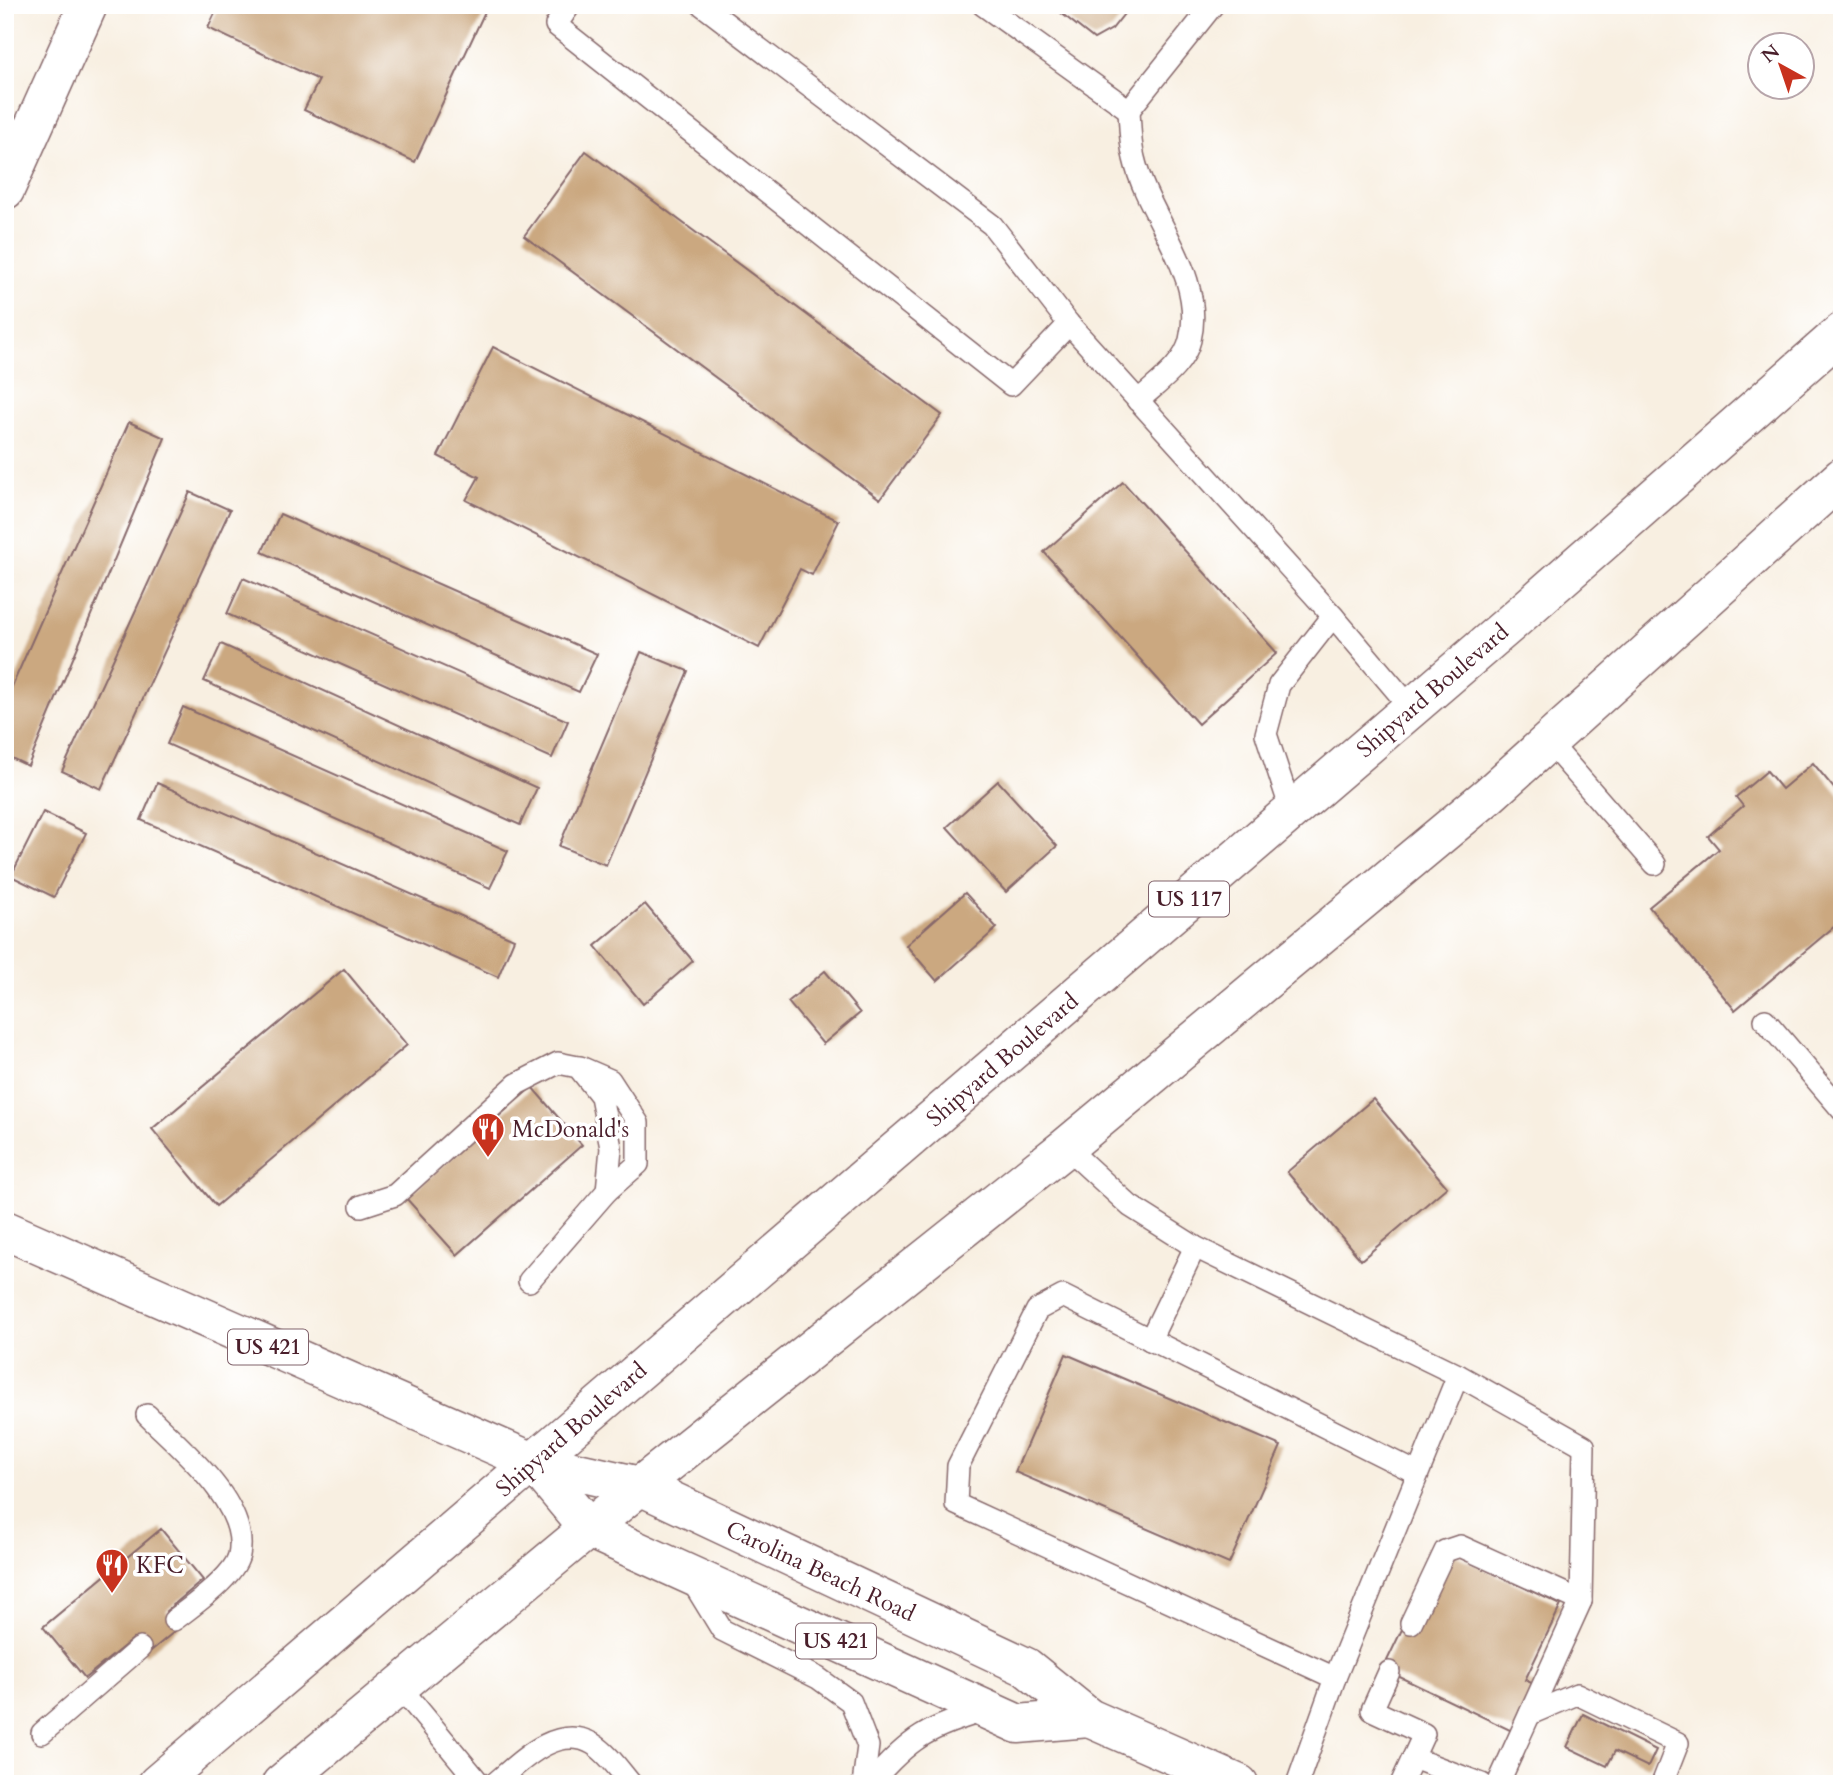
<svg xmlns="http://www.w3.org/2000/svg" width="1847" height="1789" viewBox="0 0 1847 1789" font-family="Cardo,serif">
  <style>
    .building { fill: #cba880 }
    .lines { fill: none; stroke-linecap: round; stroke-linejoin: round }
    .service-casing { stroke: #87686b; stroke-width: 24 }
    .minor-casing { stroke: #87686b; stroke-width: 41 }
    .secondary-casing { stroke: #87686b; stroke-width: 41 }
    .primary-casing { stroke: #87686b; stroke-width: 41 }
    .trunk-casing { stroke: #87686b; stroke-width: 41 }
    .service { stroke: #fff; stroke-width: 21 }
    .minor { stroke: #fff; stroke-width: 38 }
    .secondary { stroke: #fff; stroke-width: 38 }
    .primary { stroke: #fff; stroke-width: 38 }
    .trunk { stroke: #fff; stroke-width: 38 }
    .labels { text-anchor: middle; stroke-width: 7; stroke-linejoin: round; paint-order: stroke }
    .shield { fill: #fff; stroke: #80626b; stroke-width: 2 }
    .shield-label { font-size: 21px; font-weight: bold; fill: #4a1f2b }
    .street-label { font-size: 23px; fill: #4a1f2b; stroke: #fff }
    .poi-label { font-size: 23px; fill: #4a1f2b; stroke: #fff; text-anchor: start }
  </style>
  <rect width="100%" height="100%" fill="#fff"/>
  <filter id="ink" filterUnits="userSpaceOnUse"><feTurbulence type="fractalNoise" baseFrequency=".0143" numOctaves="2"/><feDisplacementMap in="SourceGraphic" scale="14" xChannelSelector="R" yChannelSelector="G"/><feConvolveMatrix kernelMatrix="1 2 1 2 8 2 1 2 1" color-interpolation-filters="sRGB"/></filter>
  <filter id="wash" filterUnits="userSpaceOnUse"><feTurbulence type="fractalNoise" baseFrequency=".00686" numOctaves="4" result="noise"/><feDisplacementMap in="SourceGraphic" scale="28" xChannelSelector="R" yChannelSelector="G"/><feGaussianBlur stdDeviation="1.57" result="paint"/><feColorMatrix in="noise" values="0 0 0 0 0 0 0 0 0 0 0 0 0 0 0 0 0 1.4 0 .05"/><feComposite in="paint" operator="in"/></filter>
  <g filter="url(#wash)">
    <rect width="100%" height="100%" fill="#f8efe1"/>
    <g id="blocks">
      <g class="building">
        <polygon points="219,5 488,5 415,162 304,110 319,80 208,28"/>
        <polygon points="1051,5 1131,5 1112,29 1094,39"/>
        <polygon points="586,151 942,415 880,499 524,236"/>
        <polygon points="493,347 839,521 812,575 800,569 759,648 466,500 479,477 438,456"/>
        <polygon points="129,422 165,438 28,766 5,755 5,702"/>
        <polygon points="1123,482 1277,653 1198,724 1044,552"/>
        <polygon points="190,492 230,510 101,789 62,771"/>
        <polygon points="280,514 597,654 579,692 262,552"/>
        <polygon points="243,578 568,721 552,758 227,614"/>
        <polygon points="221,644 537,788 520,825 204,681"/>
        <polygon points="641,652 688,671 606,865 559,846"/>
        <polygon points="183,707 508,851 490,888 167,744"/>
        <polygon points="1813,763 1842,798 1842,920 1735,1010 1649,907 1719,849 1708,836 1743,806 1736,797 1767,771 1782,789"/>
        <polygon points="998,781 1057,846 1006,892 947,827"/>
        <polygon points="157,783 514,939 498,977 141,820"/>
        <polygon points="43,812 86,833 54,897 11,876"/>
        <polygon points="965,893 997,928 937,981 906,945"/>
        <polygon points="645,904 693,961 643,1004 595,946"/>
        <polygon points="344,969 407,1045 216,1206 152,1129"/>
        <polygon points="825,971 860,1013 823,1044 788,1002"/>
        <polygon points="532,1087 582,1145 457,1255 406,1198"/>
        <polygon points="1373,1099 1447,1187 1361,1260 1287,1172"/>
        <polygon points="1066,1354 1281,1446 1229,1564 1015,1472"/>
        <polygon points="161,1529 203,1580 166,1611 180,1627 146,1655 133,1639 85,1678 43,1627"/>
        <polygon points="1453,1554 1561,1605 1525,1680 1538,1686 1516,1733 1383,1669 1406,1621"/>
        <polygon points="1583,1714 1656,1750 1648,1767 1615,1751 1607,1766 1567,1747"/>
      </g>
    </g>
  </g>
  <g filter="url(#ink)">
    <use href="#blocks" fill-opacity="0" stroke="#87686b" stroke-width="2"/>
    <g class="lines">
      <defs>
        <g id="service">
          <polyline points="570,5 556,25 1011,385 1069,324"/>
          <polyline points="702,5 992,225 1069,324 1333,616 1411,708"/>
          <polyline points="983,5 1129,110 1213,5"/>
          <path d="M1129,110C1130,126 1130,143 1134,158C1148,219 1206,274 1190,340C1184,366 1156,384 1138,401"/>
          <polyline points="1548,741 1655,864"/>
          <polyline points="1291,810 1266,734 1279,685 1333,616"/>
          <polyline points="1765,1020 1842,1110"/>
          <polyline points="580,1067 610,1080 638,1123 638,1164 607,1191"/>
          <polyline points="1066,1147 1130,1206 1195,1247 1458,1375 1584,1446 1581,1601 1460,1546 1445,1551 1411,1623"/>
          <polyline points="361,1206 395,1195 517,1084 558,1063 578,1067 601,1096 611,1148 607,1191 529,1281"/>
          <polyline points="1150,1340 1195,1247"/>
          <path d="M147,1415C179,1447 250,1504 239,1555C234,1577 191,1607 174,1620"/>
          <polyline points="692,1581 722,1630 818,1678 851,1702 868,1746 863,1784"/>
          <polyline points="1389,1672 1372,1710 1424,1734 1413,1758"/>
          <polyline points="1335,1678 956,1504 958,1466 1037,1310 1063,1296 1417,1473"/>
          <polyline points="399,1686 480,1784"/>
          <polyline points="1530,1714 1577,1694 1678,1743 1662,1784"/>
          <polyline points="42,1733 140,1648"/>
          <path d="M494,1784C520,1762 557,1723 593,1744C608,1753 620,1771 631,1784"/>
          <path d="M870,1784C910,1737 928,1728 987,1710"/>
          <polyline points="1297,1784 1335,1678 1458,1375"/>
          <polyline points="1401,1784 1413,1758 1482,1784"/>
          <polyline points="1498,1784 1581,1601"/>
        </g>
        <polyline id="minor" points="5,190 88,5"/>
        <g id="secondary">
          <polyline points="157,1784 533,1462"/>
          <polyline points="281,1784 640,1486"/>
        </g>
        <g id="primary">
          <path id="s1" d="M533,1462L1513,621L1842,332"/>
          <polyline points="640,1486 1066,1147 1489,795 1842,477"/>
        </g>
        <g id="trunk">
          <path id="s2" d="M5,1230L533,1462L640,1486L1026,1667L1089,1718L1239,1784"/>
          <polyline points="533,1462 589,1529 1018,1724 1089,1718"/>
        </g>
      </defs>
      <use href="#service" class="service-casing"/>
      <use href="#minor" class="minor-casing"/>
      <use href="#secondary" class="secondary-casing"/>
      <use href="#primary" class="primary-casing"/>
      <use href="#trunk" class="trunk-casing"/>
      <use href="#service" class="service"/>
      <use href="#minor" class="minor"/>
      <use href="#secondary" class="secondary"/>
      <use href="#primary" class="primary"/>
      <use href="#trunk" class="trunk"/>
    </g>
  </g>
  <defs>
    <symbol id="restaurant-pin" viewBox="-11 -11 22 30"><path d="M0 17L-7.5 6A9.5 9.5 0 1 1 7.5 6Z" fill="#c8321e" stroke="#fff"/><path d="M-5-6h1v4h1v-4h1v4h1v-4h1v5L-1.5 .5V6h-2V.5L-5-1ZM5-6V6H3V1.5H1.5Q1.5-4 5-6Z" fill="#fff"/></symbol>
  </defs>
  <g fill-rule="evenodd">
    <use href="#restaurant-pin" x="469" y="1110" width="38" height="52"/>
    <use href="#restaurant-pin" x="93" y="1546" width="38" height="52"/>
  </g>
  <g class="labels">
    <g class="shield">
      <rect x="1149" y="881.5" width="80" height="35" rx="5"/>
      <rect x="228" y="1329.5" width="80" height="35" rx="5"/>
      <rect x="796" y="1623.5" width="80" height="35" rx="5"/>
    </g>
    <g class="shield-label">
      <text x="1189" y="906">US 117</text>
      <text x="268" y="1354">US 421</text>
      <text x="836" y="1648">US 421</text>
    </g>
    <g class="street-label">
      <text dy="8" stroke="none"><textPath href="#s1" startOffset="1185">Shipyard Boulevard</textPath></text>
      <text dy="8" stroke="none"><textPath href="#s1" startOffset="618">Shipyard Boulevard</textPath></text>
      <text transform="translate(571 1429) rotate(-41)" y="8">Shipyard Boulevard</text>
      <text dy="8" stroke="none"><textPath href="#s2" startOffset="886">Carolina Beach Road</textPath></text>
    </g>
    <g class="poi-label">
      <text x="512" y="1137">McDonald's</text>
      <text x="136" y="1573">KFC</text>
    </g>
  </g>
  <rect width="1847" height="1789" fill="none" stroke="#fff" stroke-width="28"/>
  <g transform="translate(1781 66) rotate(320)"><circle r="33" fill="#ffffff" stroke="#b7a5aa" stroke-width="2"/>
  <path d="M0-5L12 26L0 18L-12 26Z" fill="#c8321e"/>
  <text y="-10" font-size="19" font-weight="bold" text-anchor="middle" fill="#4a1f2b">N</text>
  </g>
</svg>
